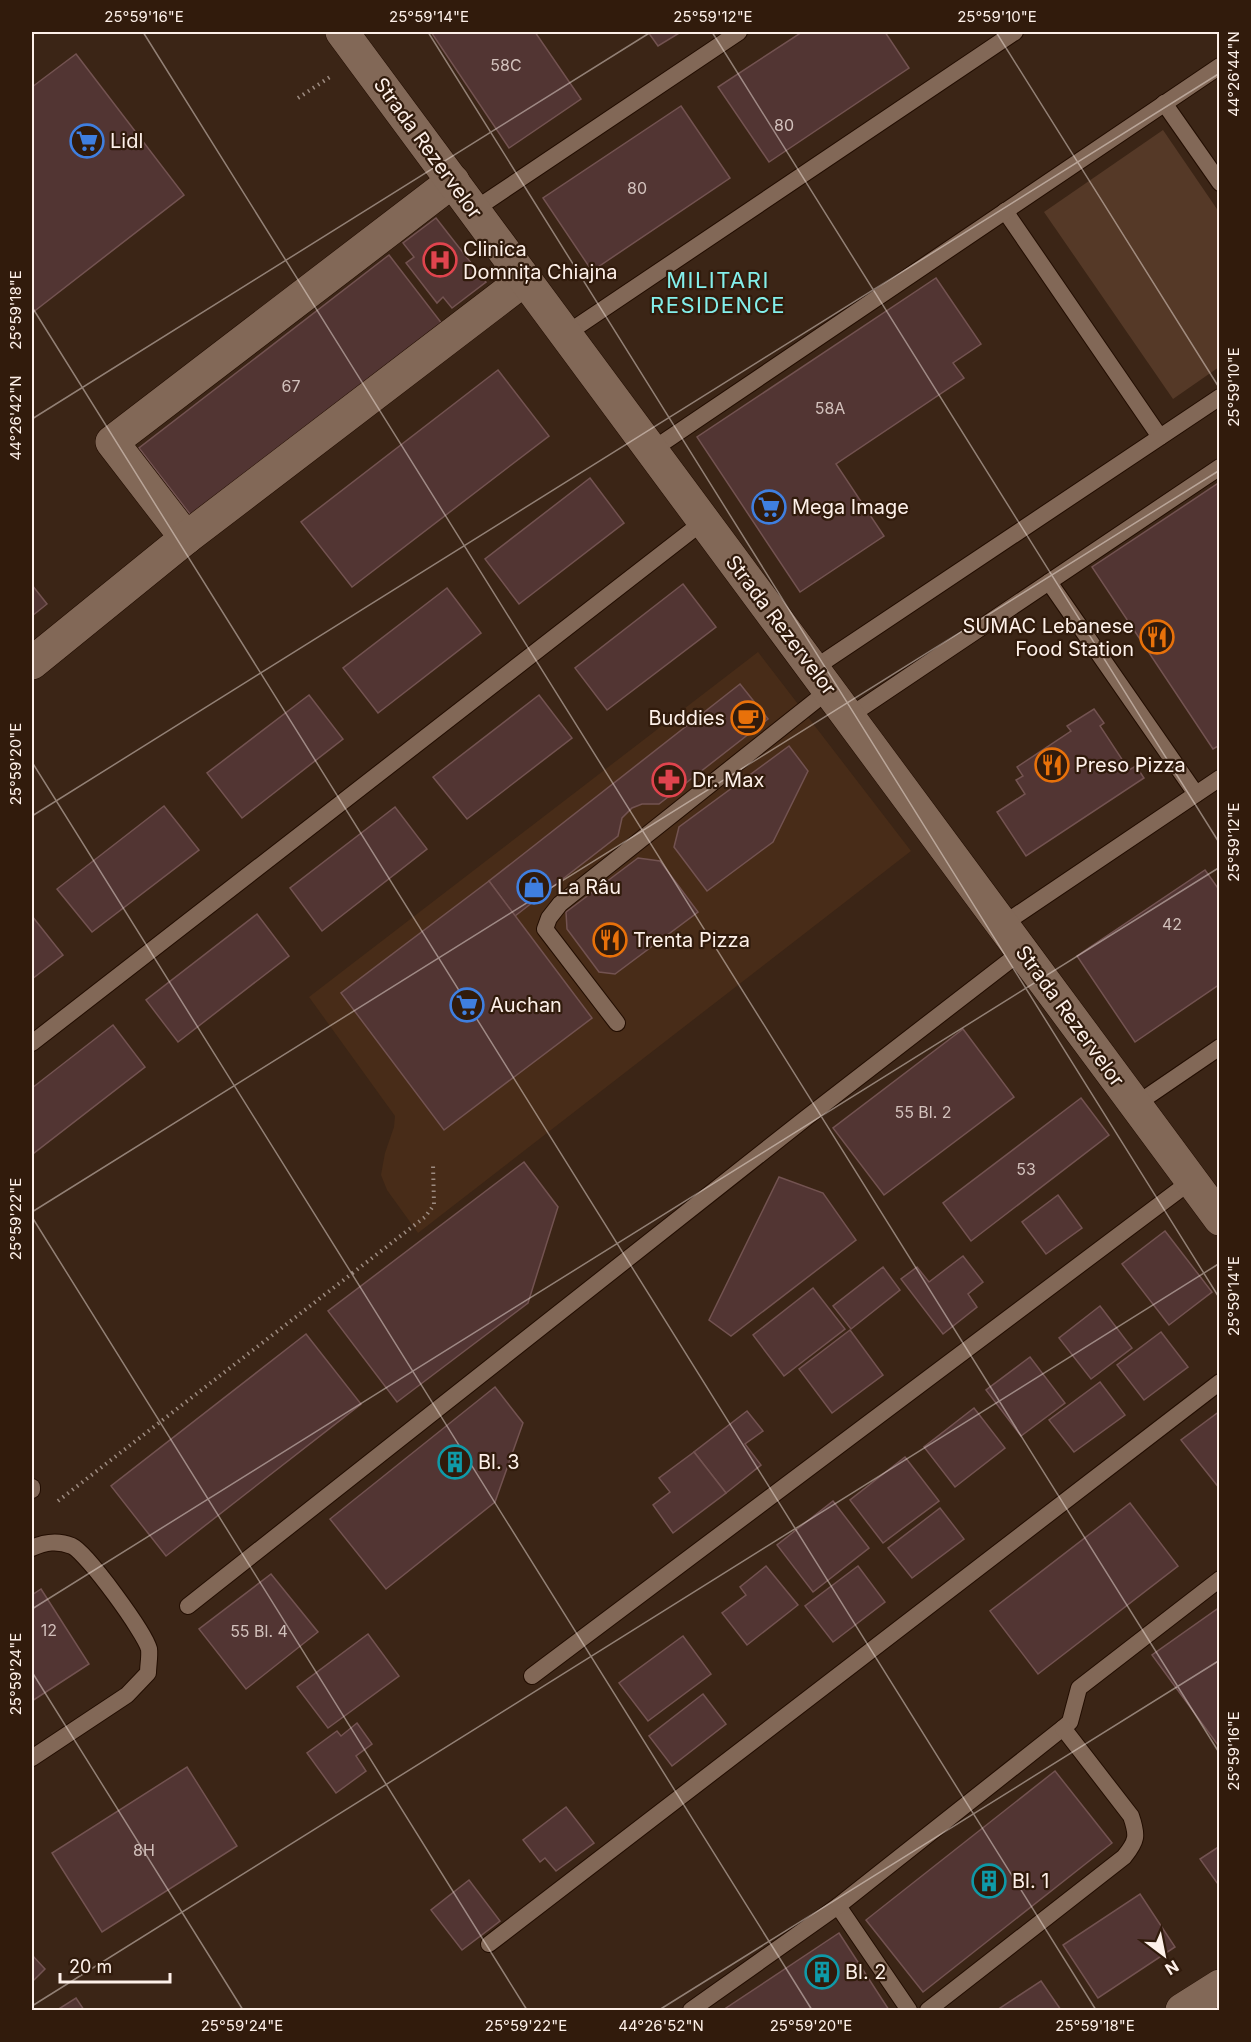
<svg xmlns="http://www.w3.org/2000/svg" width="1251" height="2042" viewBox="0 0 1251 2042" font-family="Inter,sans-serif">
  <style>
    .built { fill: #482c18 }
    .green { fill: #553927 }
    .building { fill: #523533; stroke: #735351; stroke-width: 1.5 }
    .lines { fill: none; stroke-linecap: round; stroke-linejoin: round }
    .service-casing { stroke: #220d01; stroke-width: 18 }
    .minor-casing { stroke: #220d01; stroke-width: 34 }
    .tertiary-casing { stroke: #220d01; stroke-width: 34 }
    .path { stroke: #9d8b80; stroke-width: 4; stroke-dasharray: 1.5 4.5; stroke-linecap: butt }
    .service { stroke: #826857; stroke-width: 16 }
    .minor { stroke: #826857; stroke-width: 33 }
    .tertiary { stroke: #826857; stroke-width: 33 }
    .ticks { fill: none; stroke: #fdf0e9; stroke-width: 1.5; stroke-opacity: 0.45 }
    .labels { text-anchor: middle; stroke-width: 4.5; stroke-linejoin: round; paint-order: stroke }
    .number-label { font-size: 16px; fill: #d2c1bc }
    .poi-label { font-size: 20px; fill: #fdf0e9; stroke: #311b0c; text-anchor: start }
    .street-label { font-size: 20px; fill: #fdf0e9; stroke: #311b0c }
    .quarter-label { font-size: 22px; letter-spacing: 1.5px; fill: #83efeb; stroke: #311b0c }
    .neatline { fill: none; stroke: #fdf0e9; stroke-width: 2 }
    .ticks-label { font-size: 15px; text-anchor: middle; fill: #fdf0e9 }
  </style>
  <rect width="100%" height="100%" fill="#3b2516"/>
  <polygon class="built" points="758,652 911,851 418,1233 387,1190 381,1175 385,1153 394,1127 395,1116 309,997"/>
  <polygon class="green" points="1163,130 1219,212 1219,367 1173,399 1044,212"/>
  <g class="building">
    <polygon points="431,32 535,32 581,99 509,148"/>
    <polygon points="648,32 681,32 658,46"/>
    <polygon points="802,32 885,32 909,68 769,162 718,87"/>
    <polygon points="76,54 184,195 32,313 32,87"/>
    <polygon points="681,106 730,178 592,271 543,198"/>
    <polygon points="436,218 486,282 452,308 443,297 437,303 406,263 414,257 403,243"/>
    <polygon points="389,255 443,325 193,518 139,448"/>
    <polygon points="936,278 981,344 953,363 964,378 836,464 884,536 800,592 697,437"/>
    <polygon points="498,370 549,436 352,587 301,522"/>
    <polygon points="590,478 624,523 519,604 485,559"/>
    <polygon points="1220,482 1220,745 1213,749 1092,567"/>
    <polygon points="683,584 716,627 607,710 575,668"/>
    <polygon points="32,585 47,604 32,616"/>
    <polygon points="447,588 481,633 378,713 343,668"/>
    <polygon points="740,684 768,719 659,804 642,804 632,808 622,818 618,836 515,916 489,881"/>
    <polygon points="309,695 343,739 242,818 207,773"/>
    <polygon points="539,695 572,738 467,819 433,777"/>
    <polygon points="1094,709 1104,723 1100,726 1129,770 1136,766 1144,778 1026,856 997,812 1025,794 1016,780 1023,776 1017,767 1071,731 1067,726"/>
    <polygon points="789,746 808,771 773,842 707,891 674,847 679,827"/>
    <polygon points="164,806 199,850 92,932 57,889"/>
    <polygon points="395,807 427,849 322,931 290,888"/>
    <polygon points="638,858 660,861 698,912 615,974 599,972 567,929 566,912"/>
    <polygon points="1205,870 1220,891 1220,984 1135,1042 1077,956"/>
    <polygon points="489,881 592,1018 444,1130 341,993"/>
    <polygon points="257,914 289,956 178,1042 146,1000"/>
    <polygon points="32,916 63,955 32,979"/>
    <polygon points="113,1025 145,1067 34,1153 32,1149 32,1088"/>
    <polygon points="963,1029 1014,1097 884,1195 833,1128"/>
    <polygon points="1081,1098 1109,1135 971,1241 943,1203"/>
    <polygon points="524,1162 558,1207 528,1303 397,1402 328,1311"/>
    <polygon points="779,1177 823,1193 856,1240 731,1336 709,1320"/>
    <polygon points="1058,1195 1082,1228 1046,1254 1022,1222"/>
    <polygon points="1165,1231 1212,1292 1169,1325 1122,1264"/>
    <polygon points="963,1256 983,1282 968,1294 977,1307 943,1334 901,1279 917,1267 929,1282"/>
    <polygon points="883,1267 900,1290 851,1329 833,1306"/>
    <polygon points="813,1288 845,1329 784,1376 753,1335"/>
    <polygon points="1100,1306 1132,1348 1091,1379 1059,1338"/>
    <polygon points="850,1330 883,1375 832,1413 799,1369"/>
    <polygon points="1161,1332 1188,1367 1144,1400 1117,1365"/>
    <polygon points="306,1334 361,1404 166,1556 111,1486"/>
    <polygon points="1030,1357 1065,1403 1021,1436 986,1390"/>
    <polygon points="1100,1382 1125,1415 1074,1452 1049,1420"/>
    <polygon points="495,1387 523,1423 495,1502 386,1589 330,1519"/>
    <polygon points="974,1408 1005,1448 955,1487 924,1447"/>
    <polygon points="747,1411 763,1431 745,1444 761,1465 726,1493 694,1452"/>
    <polygon points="1220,1411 1220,1489 1181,1440"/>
    <polygon points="694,1452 726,1493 673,1533 653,1505 670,1492 659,1478"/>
    <polygon points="905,1457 939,1501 883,1543 850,1500"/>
    <polygon points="833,1501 869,1548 813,1592 777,1545"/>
    <polygon points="1130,1503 1178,1566 1038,1674 990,1611"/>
    <polygon points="940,1508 964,1539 912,1578 888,1548"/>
    <polygon points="766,1566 798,1605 747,1645 722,1613 746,1595 740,1587"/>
    <polygon points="858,1566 885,1602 833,1642 805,1606"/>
    <polygon points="271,1574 318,1632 246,1689 199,1629"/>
    <polygon points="41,1589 89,1664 32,1701 32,1595"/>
    <polygon points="1220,1607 1220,1748 1152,1655"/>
    <polygon points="368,1634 399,1676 328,1728 297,1687"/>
    <polygon points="683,1636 711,1674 648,1721 619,1683"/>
    <polygon points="703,1694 726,1724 672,1766 649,1736"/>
    <polygon points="357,1723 372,1744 356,1756 366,1771 336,1793 307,1753 337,1731 341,1736"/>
    <polygon points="187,1767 237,1846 102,1932 52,1853"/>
    <polygon points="1055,1771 1112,1843 923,1992 866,1920"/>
    <polygon points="566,1807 594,1843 556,1871 545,1858 540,1862 523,1840"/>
    <polygon points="1220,1846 1220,1887 1200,1859"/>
    <polygon points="469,1880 500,1921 462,1950 431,1910"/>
    <polygon points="1140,1894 1175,1947 1098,1998 1063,1945"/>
    <polygon points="839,1933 889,2010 723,2010"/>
    <polygon points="32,1955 45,1969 32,1982"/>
    <polygon points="1041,1981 1061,2010 997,2010"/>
    <polygon points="76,1998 84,2010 57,2010"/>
  </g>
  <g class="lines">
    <defs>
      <g id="service">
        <polyline points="1164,103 1220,183"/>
        <polyline points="474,210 739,32"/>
        <polyline points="1005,211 1160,437"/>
        <polyline points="566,334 1015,32"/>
        <polyline points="652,450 1220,66"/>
        <polyline points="1049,582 1196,794"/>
        <polyline points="813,669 1220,397"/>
        <polyline points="848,717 1220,467"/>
        <polyline points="1002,925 1220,778"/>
        <polyline points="617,1023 545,929 549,918 560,904 829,690"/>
        <polyline points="32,1043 704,521"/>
        <polyline points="1135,1105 1220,1047"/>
        <polyline points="32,1487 32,1490"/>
        <path d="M32,1548C45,1542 57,1540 72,1546C87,1553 145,1633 149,1649C150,1656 148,1666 148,1673L127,1695L32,1758"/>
        <polyline points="188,1606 806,1118 1022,951"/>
        <polyline points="532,1676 1191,1181"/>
        <polyline points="838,1906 909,2010"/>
        <polyline points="489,1944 1220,1382"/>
        <polyline points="691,2010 838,1906 1063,1728 1070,1722 1079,1688 1220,1579"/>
        <path d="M928,2010L1124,1857C1137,1841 1138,1836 1131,1816L1063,1728"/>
      </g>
      <g id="minor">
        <polyline points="186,538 112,442 453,181"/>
        <polyline points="32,663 186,538 525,279"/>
        <polyline points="1182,2010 1220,1986"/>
      </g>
      <polyline id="tertiary" points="342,32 1220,1219"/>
    </defs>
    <use href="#service" class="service-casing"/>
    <use href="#minor" class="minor-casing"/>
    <use href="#tertiary" class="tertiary-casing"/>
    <g class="path">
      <polyline points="298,98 333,75"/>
      <polyline points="58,1501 425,1217 434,1205 433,1164"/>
    </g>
    <use href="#service" class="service"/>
    <use href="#minor" class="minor"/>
    <use href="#tertiary" class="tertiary"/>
  </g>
  <path class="ticks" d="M143,32L1220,1754M428,32L1220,1299M712,32L1220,844M996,32L1220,389M32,307L1096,2010M32,419L651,32M32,762L812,2010M32,816L1220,73M32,1212L1220,470M32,1217L527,2010M32,1609L1220,867M32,1672L243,2010M32,2006L1220,1263M659,2010L1220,1660"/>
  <defs>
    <symbol id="supermarket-ring" viewBox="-11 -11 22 22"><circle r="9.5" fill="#311b0c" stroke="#3f7fe0" stroke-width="1.5"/><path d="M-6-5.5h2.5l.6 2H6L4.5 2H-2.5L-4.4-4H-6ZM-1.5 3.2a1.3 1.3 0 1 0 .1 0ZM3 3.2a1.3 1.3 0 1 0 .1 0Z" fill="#3f7fe0"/></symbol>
    <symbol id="hospital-ring" viewBox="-11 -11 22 22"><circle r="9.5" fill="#311b0c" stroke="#e0444e" stroke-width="1.5"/><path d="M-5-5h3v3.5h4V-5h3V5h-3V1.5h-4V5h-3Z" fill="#e0444e"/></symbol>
    <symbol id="restaurant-ring" viewBox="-11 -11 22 22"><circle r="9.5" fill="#311b0c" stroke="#e8710a" stroke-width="1.5"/><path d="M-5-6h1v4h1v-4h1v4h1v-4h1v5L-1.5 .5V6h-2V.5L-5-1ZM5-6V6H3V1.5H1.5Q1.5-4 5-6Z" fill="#e8710a"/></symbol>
    <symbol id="cafe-ring" viewBox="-11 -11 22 22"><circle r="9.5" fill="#311b0c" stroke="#e8710a" stroke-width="1.5"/><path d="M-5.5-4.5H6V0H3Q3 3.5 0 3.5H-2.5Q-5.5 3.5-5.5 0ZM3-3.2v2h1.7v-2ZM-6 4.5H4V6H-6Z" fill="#e8710a"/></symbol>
    <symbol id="pharmacy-ring" viewBox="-11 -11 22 22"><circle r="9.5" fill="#311b0c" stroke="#e0444e" stroke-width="1.5"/><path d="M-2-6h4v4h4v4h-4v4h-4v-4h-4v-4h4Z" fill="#e0444e"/></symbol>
    <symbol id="shop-ring" viewBox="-11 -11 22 22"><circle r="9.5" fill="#311b0c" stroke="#3f7fe0" stroke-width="1.5"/><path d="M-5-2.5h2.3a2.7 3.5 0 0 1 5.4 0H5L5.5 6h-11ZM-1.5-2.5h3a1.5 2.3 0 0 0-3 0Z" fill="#3f7fe0"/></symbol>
    <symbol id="building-ring" viewBox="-11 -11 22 22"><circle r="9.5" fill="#311b0c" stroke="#0f9aa8" stroke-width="1.5"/><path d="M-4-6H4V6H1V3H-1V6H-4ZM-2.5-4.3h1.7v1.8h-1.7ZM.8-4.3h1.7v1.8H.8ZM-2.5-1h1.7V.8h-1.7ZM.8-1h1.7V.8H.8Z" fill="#0f9aa8"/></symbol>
  </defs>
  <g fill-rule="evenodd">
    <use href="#supermarket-ring" x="68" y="122" width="38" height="38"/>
    <use href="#hospital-ring" x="421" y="241" width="38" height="38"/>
    <use href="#supermarket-ring" x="750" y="488" width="38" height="38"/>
    <use href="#restaurant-ring" x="1138" y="618" width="38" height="38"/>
    <use href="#cafe-ring" x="729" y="699" width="38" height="38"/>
    <use href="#restaurant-ring" x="1033" y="746" width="38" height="38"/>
    <use href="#pharmacy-ring" x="650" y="761" width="38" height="38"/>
    <use href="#shop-ring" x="515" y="868" width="38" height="38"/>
    <use href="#restaurant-ring" x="591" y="921" width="38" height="38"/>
    <use href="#supermarket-ring" x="448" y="986" width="38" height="38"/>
    <use href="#building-ring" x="436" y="1443" width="38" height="38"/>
    <use href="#building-ring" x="970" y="1862" width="38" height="38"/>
    <use href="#building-ring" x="803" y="1953" width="38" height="38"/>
  </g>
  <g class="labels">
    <g class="number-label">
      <text x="506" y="71">58C</text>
      <text x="784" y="131">80</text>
      <text x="637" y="194">80</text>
      <text x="291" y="392">67</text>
      <text x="830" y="414">58A</text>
      <text x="1172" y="930">42</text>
      <text x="923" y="1118">55 Bl. 2</text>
      <text x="1026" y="1175">53</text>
      <text x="49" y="1636">12</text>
      <text x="259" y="1637">55 Bl. 4</text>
      <text x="144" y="1856">8H</text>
    </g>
    <g class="poi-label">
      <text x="110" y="148">Lidl</text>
      <text x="463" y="256">Clinica<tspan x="463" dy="23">Domnița Chiajna</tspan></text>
      <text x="792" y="514">Mega Image</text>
      <text x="1134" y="633" text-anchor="end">SUMAC Lebanese<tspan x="1134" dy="23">Food Station</tspan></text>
      <text x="725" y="725" text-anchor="end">Buddies</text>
      <text x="1075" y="772">Preso Pizza</text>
      <text x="692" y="787">Dr. Max</text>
      <text x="557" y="894">La Râu</text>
      <text x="633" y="947">Trenta Pizza</text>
      <text x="490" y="1012">Auchan</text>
      <text x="478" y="1469">Bl. 3</text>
      <text x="1012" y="1888">Bl. 1</text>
      <text x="845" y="1979">Bl. 2</text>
    </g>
    <g class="street-label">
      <text transform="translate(428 148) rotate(54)" y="7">Strada Rezervelor</text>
      <text transform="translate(781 625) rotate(53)" y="7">Strada Rezervelor</text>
      <text transform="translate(1070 1016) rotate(54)" y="7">Strada Rezervelor</text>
    </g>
    <g class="quarter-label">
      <text x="718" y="288">MILITARI<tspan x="718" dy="25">RESIDENCE</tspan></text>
    </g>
  </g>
  <rect width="1251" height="2042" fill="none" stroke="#311b0c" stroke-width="66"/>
  <g transform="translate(1164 1955) rotate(148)" stroke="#311b0c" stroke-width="4.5" paint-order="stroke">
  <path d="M0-4.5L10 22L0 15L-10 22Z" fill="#fdf0e9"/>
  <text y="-9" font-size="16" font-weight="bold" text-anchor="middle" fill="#fdf0e9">N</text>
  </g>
  <path d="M60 1973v9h110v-9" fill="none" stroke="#fdf0e9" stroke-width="3"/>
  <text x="69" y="1973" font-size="18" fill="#fdf0e9" stroke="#311b0c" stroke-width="4.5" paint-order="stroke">20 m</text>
  <rect x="33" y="33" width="1185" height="1976" class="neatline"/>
  <g class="ticks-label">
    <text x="144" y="22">25°59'16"E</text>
    <text x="429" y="22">25°59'14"E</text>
    <text x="713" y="22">25°59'12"E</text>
    <text x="997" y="22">25°59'10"E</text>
    <text transform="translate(1234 74) rotate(-90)" y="5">44°26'44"N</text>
    <text transform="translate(16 310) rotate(-90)" y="5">25°59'18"E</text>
    <text transform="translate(1234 387) rotate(-90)" y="5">25°59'10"E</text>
    <text transform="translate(16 418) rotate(-90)" y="5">44°26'42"N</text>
    <text transform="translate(16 764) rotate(-90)" y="5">25°59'20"E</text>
    <text transform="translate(1234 842) rotate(-90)" y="5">25°59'12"E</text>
    <text transform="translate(16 1219) rotate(-90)" y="5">25°59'22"E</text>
    <text transform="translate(1234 1296) rotate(-90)" y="5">25°59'14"E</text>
    <text transform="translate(16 1674) rotate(-90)" y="5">25°59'24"E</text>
    <text transform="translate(1234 1751) rotate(-90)" y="5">25°59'16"E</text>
    <text x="242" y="2031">25°59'24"E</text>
    <text x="526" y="2031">25°59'22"E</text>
    <text x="661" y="2031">44°26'52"N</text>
    <text x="811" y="2031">25°59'20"E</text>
    <text x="1095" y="2031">25°59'18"E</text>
  </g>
</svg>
